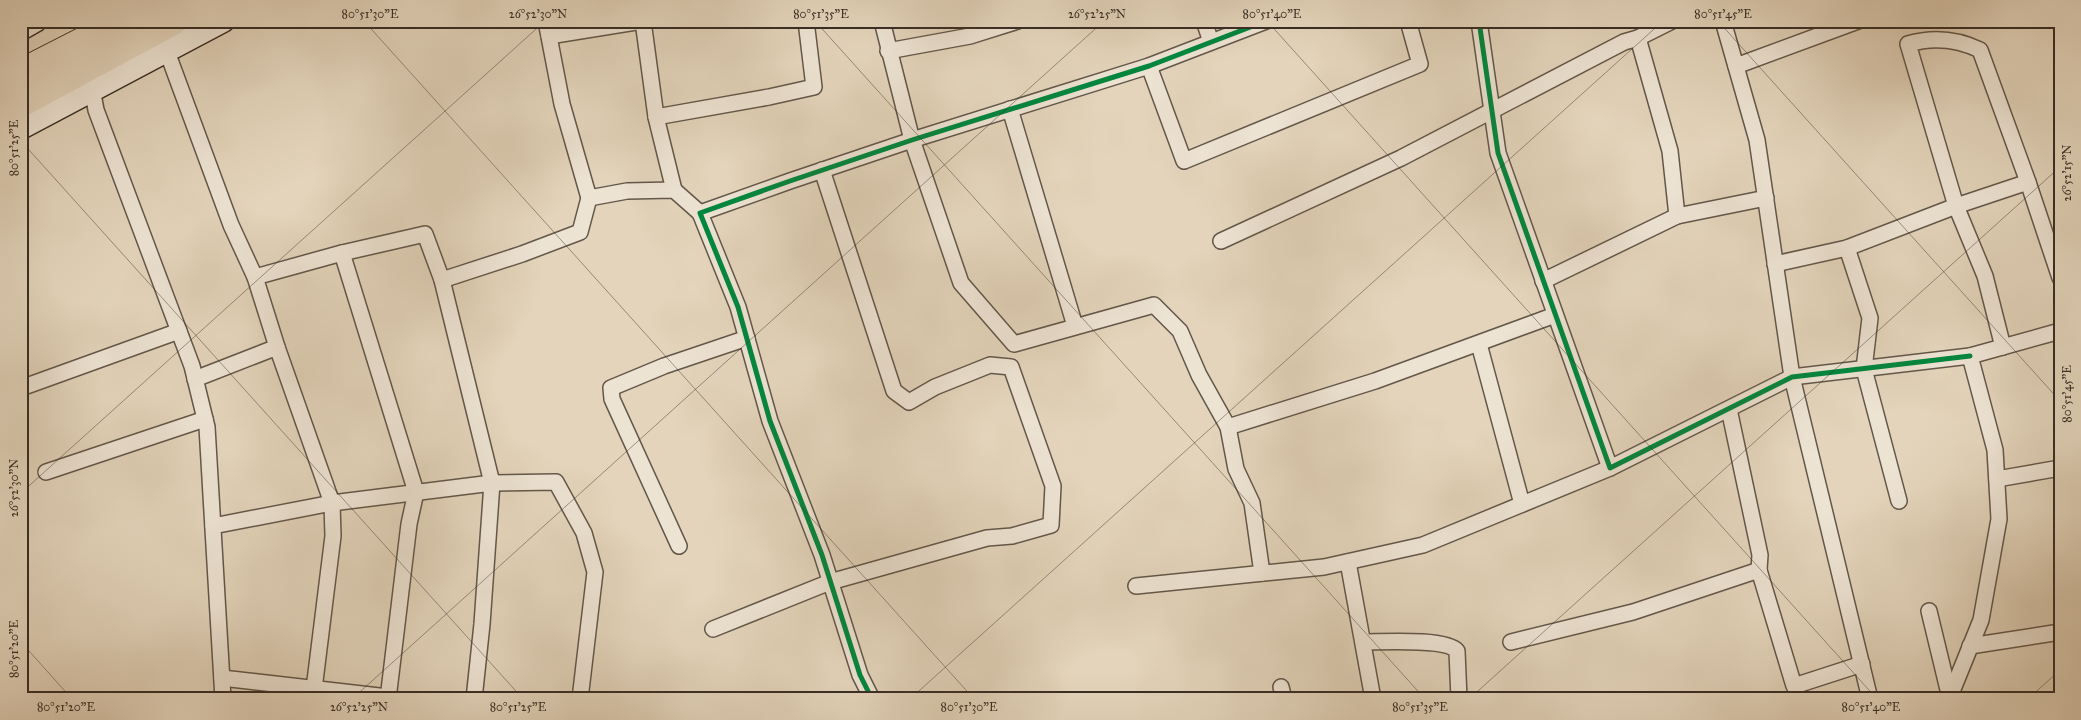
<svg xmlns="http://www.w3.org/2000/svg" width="2081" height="720" viewBox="0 0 2081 720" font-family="'IM FELL Great Primer',serif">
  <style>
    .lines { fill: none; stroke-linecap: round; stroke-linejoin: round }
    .street-casing { stroke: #63574a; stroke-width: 18 }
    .secondary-casing { stroke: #382d25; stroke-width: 25 }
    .highway-casing { stroke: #382d25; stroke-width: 30 }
    .street { stroke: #ede3d3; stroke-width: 15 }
    .secondary { stroke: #ede3d3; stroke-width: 22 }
    .highway { stroke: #e3d4bb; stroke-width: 28 }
    .cycleway-casing { stroke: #ede3d3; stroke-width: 8 }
    .cycleway { stroke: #00873e; stroke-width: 5 }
    .ticks { fill: none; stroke: #382d25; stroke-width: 1; stroke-opacity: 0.45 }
    .neatline { fill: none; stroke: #382d25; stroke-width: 2 }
    .ticks-label { font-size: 12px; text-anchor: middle; fill: #382d25 }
  </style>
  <rect width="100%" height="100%" fill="#e3d4bb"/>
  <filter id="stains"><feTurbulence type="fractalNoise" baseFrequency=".004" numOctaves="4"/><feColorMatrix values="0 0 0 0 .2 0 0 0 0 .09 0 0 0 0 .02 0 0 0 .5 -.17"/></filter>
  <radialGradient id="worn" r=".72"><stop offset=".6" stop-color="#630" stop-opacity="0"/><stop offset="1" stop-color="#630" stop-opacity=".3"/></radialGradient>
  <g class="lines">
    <defs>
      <g id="street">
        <polyline points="546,21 562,104 589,198 627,191 674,190 700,213"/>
        <polyline points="643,21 656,117 674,190"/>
        <polyline points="882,21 912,140 961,283 1014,344 1154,305 1180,331 1199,375 1228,427 1236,469 1252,503 1262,573"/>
        <polyline points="1204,21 1211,42"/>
        <polyline points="1479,21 1498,153 1610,468 1792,377 1970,356"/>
        <polyline points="1723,21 1757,140 1792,377 1870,699"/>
        <polyline points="549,36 642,21"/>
        <polyline points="1638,38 1670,151 1677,216"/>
        <polyline points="174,44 169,57 231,225 255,277"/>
        <polyline points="888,51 970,36 1018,21"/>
        <polyline points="1149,66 1184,161 1420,64 1408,21"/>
        <polyline points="1736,66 1858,21"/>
        <polyline points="91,83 96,110 192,366 207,427 223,699"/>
        <polyline points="1010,109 1075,326"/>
        <polyline points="656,117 769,97 814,87 806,21"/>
        <polyline points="1221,241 1401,158 1624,42 1638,38 1672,21"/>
        <polyline points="1847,248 1870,318 1864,369 1899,501"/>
        <polyline points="1775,264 1847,248 1956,206 2028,182"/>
        <polyline points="442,280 492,483 556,482 584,533 595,572 580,699"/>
        <polyline points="1543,281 1677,216 1766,198"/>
        <polyline points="1479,344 1522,504"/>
        <polyline points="277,347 332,503 333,536 314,689"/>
        <path d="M2003,347L1985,276L1956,206L1908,44C1932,37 1957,39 1980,50L2028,182L2060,278"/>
        <polyline points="195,379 277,347 255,277 342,253"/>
        <polyline points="21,388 179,331"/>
        <polyline points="1729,409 1760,555 1759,570 1794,686 1862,664"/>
        <polyline points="1228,427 1375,381 1555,315"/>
        <polyline points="46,472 205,419"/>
        <polyline points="1997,479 2060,468"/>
        <polyline points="213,526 332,503 492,483 482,624 474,699"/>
        <polyline points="679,546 612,399 611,388 664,366 747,338"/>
        <polyline points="1348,562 1373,699"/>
        <polyline points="1136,586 1324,567 1423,545 1610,468"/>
        <polyline points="1929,611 1950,698"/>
        <polyline points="713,629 830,582 987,538 1012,536 1051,525 1053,486 1011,367 990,365 935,387 909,402 894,391 822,170"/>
        <path d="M1363,642C1383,642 1446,638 1457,651L1459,699"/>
        <polyline points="1511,642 1633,612 1759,570"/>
        <polyline points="1970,646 2060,632"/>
        <polyline points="222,678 388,697"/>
        <polyline points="1281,687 1284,699"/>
        <polyline points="388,699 409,524 416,492 342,253 425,234 442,280 522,254 580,232 589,198"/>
        <polyline points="872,699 860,675 822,555 770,421 738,307 700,213 790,181 912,140 1149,66 1266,21"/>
        <polyline points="1949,699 1981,620 1999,519 1995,450 1970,356 2060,331"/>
      </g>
      <g id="secondary">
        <polyline points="21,29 35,21"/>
        <polyline points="21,128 223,21"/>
      </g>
      <g id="highway">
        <polyline points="21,73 123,21"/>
        <polyline points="21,103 173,21"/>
      </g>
    </defs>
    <use href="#street" class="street-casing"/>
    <use href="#secondary" class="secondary-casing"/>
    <use href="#highway" class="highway-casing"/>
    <use href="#street" class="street"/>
    <use href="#secondary" class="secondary"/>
    <use href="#highway" class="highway"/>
    <defs>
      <g id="cycleway">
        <polyline points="1479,21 1498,153 1610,468 1792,377 1970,356"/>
        <polyline points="872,699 860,675 822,555 770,421 738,307 700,213 790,181 912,140 1149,66 1266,21"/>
      </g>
    </defs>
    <use href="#cycleway" class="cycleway-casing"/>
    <use href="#cycleway" class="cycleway"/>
  </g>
  <path class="ticks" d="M364,21L974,699M815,21L1425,699M1267,21L1877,699M1718,21L2060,401M21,141L523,699M21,493L545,21M21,642L72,699M352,699L1104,21M910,699L1663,21M1469,699L2060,167M2028,699L2060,670"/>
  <rect width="2081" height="720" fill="none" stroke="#e3d4bb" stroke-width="55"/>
  <rect x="28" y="28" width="2026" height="664" class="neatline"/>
  <g class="ticks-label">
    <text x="370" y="18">80°51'30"E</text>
    <text x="538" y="18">26°52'30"N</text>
    <text x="821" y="18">80°51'35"E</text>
    <text x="1097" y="18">26°52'25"N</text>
    <text x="1272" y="18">80°51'40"E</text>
    <text x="1723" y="18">80°51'45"E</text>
    <text transform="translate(14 148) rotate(-90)" y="4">80°51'25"E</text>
    <text transform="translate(2067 173) rotate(-90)" y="4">26°52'15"N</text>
    <text transform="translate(2067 394) rotate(-90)" y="4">80°51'45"E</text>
    <text transform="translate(14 488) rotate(-90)" y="4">26°52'30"N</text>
    <text transform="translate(14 649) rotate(-90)" y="4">80°51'20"E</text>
    <text x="66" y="711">80°51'20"E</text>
    <text x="359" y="711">26°52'25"N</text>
    <text x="518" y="711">80°51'25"E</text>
    <text x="969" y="711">80°51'30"E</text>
    <text x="1420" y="711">80°51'35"E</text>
    <text x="1871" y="711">80°51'40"E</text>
  </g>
  <rect width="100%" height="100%" filter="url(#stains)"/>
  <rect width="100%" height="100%" fill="url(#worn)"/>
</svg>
